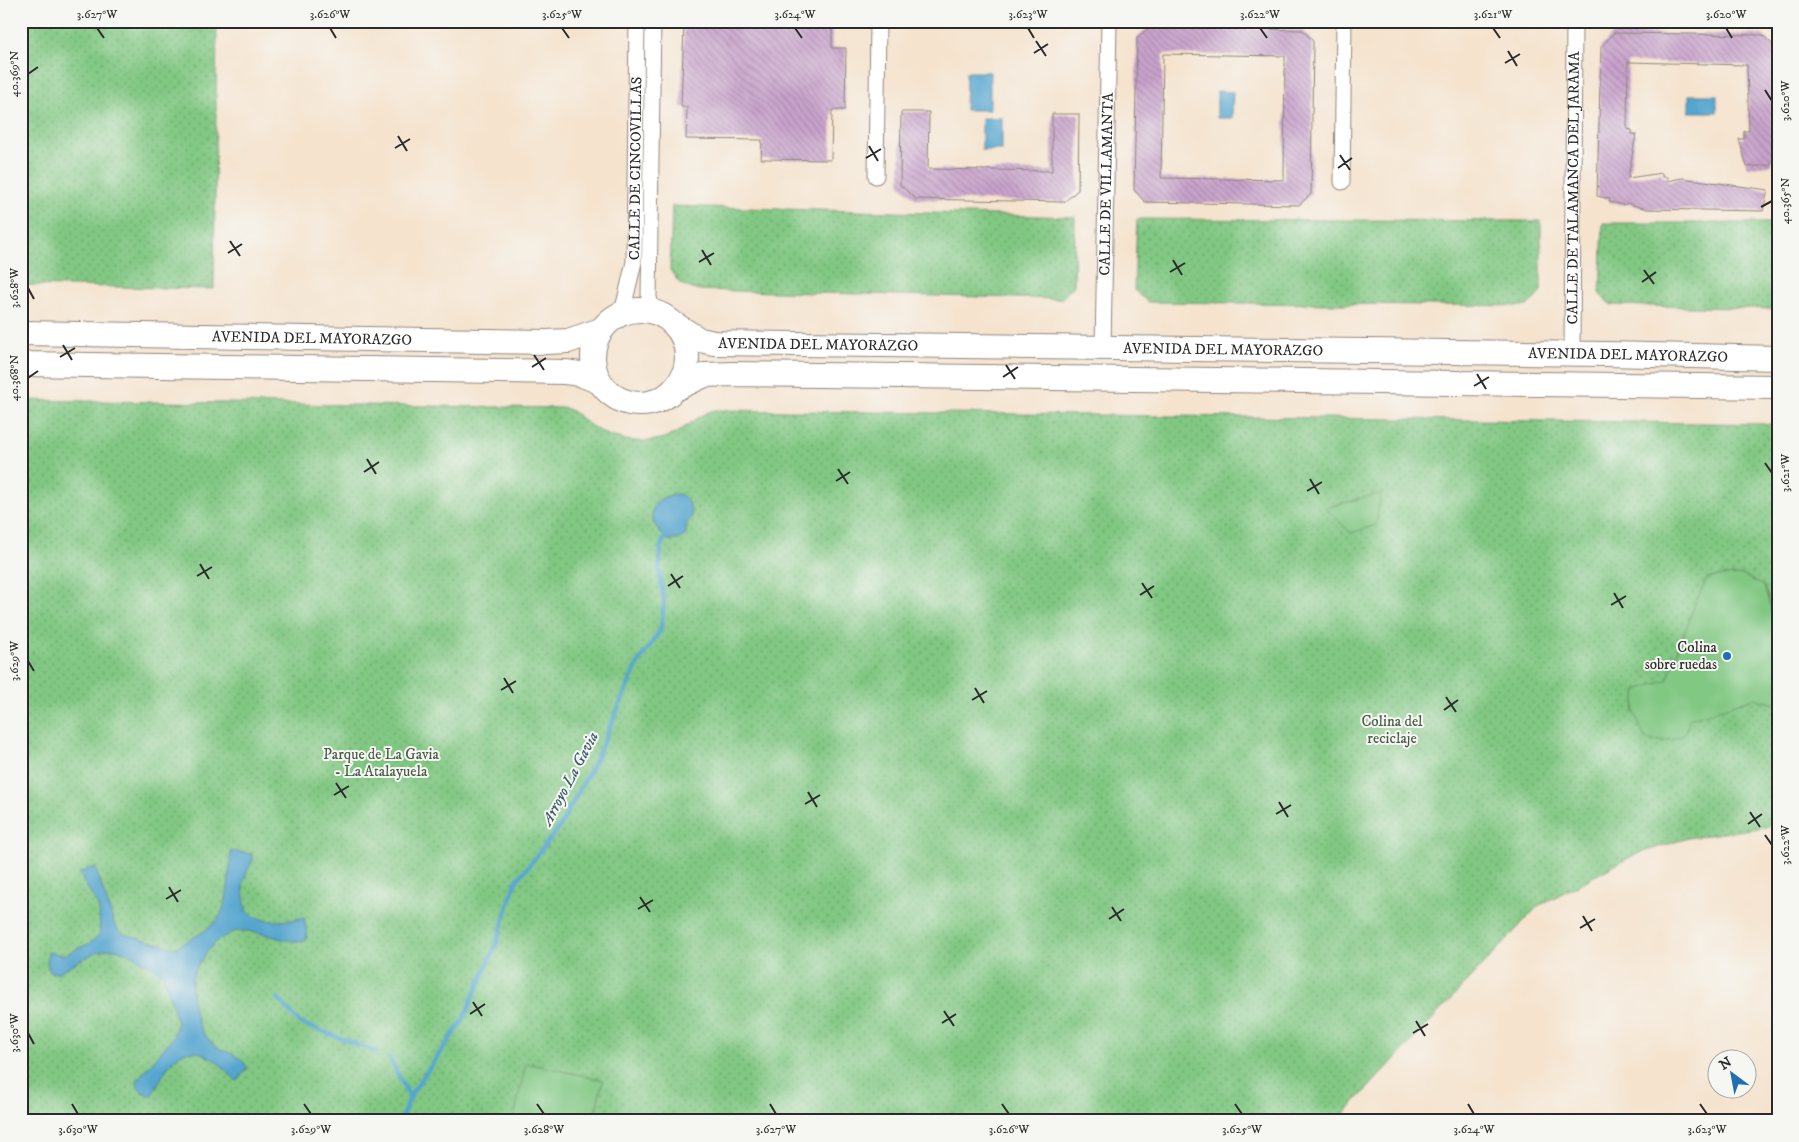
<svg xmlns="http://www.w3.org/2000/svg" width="1799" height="1142" viewBox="0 0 1799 1142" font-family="'IM FELL DW Pica',serif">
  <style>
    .grass { fill: url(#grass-dots); stroke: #567a57 }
    .garden { fill: #81c883; stroke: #567a57 }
    .water { fill: #54a5cf; stroke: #40687d }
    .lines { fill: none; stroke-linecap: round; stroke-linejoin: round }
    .stream { stroke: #54a5cf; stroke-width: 4.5 }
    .building { fill: url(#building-back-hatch); fill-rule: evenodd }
    .minor-casing { stroke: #90877c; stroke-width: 17 }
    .primary-casing { stroke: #90877c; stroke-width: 26 }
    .minor { stroke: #fff; stroke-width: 15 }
    .primary { stroke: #fff; stroke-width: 24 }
    .ticks { fill: none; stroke: #2b2b2b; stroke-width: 2 }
    .poi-dot { fill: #1f6fb2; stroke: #f6f6f2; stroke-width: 2 }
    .labels { text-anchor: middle; stroke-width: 4; stroke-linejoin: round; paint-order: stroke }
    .street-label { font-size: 15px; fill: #2b2b2b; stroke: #f6f6f2 }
    .poi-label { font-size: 15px; fill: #2b2b2b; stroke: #f6f6f2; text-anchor: end }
    .park-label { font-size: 15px; fill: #455a45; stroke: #f6f6f2 }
    .water-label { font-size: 16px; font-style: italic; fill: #3b5c6d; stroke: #f6f6f2 }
    .neatline { fill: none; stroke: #2b2b2b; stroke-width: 2 }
    .ticks-label { font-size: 12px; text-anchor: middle; fill: #2b2b2b }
  </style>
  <defs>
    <pattern id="grass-dots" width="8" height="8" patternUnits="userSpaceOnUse" patternTransform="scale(1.25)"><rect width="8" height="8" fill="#81c883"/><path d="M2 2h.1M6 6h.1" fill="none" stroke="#6aa36b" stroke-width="1.8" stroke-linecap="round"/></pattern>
    <pattern id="building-back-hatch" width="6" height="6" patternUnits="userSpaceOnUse" patternTransform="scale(1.25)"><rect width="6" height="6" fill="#c9a3cc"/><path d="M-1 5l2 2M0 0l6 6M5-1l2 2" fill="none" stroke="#a385a6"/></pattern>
  </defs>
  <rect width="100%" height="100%" fill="#f6f6f2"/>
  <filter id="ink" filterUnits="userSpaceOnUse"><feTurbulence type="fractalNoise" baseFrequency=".02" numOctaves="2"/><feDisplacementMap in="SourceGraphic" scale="10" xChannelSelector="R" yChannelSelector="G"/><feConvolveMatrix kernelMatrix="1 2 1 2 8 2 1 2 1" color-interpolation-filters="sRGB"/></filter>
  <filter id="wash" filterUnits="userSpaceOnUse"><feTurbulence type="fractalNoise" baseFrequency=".0096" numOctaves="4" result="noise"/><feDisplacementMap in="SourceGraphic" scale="20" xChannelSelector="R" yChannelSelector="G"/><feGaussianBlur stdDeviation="1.12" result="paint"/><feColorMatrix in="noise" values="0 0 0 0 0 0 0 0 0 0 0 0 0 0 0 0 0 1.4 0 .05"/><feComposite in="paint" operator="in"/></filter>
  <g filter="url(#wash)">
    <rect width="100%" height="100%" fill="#f5e3ce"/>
    <g class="grass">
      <polygon points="21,21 217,21 214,289 21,285"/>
      <polygon points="672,206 1075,217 1074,286 1061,299 695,290 680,284 670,270"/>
      <polygon points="1137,219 1541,221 1541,293 1527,306 1148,302 1134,290"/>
      <polygon points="1603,223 1778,223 1778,309 1611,305 1600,295"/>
      <path d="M21,400L565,408C577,412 583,421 593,427C616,442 646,446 672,435C687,428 698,414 715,410L1778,424V825L1688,838L1636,854L1538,906L1337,1121H21Z"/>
    </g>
    <g class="garden">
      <polygon points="1381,493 1376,525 1351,533 1325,508"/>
      <path d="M1742,575L1764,586L1778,632V705L1754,698L1689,719C1688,723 1688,731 1684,734C1677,741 1653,743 1645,739L1634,711L1637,690L1667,680L1696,601L1707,579L1718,576Z"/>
      <polygon points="526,1063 603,1080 593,1121 513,1121"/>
    </g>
    <g class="water">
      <polygon points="966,72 990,72 990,110 965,110"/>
      <polygon points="1217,91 1233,92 1232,118 1217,118"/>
      <rect x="1689" y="95" width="28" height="17"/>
      <rect x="982" y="118" width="20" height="32"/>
      <path d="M679,494C689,498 692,507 691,518L686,525V535L677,540H668C645,522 646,496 679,494Z"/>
      <path d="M231,851L252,854C253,865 248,867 245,877C241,887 245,900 246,911C264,925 283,921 304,918L307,933L305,941C283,944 262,929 238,931C228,932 212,944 207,952C203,959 195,967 193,975C189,998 195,1030 214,1045C223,1052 245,1056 247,1069L237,1081C230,1076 224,1067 217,1062C177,1034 169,1067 151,1096C144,1093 137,1090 137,1081L174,1036L177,1022L163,974C150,966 126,948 111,949C96,949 71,966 57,973L50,972L47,963L48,952L64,955L90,943L100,934L99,908L79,873L95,867L115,926L121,933L175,948C187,941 214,928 220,916C230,896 229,872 231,851Z"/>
    </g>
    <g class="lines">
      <g class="stream">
        <polyline points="277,998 300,1023 377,1052"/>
        <polyline points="390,1059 410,1098"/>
        <polyline points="400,1121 413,1091 462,1022 495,948 515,883 560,826 595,761 637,665 661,629 664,600 659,572 661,546 667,532"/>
      </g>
    </g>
    <g id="blocks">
      <g class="building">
        <polygon points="832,23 832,48 846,48 845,110 832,110 831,160 761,159 762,140 686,139 687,107 681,107 684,26"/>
        <path d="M1149,27L1303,30L1313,41L1311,194L1299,205L1145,202L1134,190L1137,38ZM1163,54L1285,56L1284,180L1161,178Z"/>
        <polygon points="1614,33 1763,35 1777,49 1775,147 1771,165 1747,167 1739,139 1744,139 1744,131 1749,131 1747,65 1628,62 1627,129 1632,130 1632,134 1636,134 1628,178 1662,173 1662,177 1667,177 1667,181 1682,178 1768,190 1763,211 1647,209 1626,203 1625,205 1609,202 1610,199 1597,196 1601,47"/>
        <polygon points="901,112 929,112 928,169 1052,171 1052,114 1079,114 1078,190 1064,202 916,199 900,185"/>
      </g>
    </g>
  </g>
  <g filter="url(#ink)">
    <use href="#blocks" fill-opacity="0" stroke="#90877c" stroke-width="1"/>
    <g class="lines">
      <defs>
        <g id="minor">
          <polyline points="876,176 878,21"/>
          <polyline points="1342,182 1344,21"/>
          <polyline points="653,311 649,298 653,21"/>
          <path id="s1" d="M622,313L634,262L637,21"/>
          <path id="s2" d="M1103,348L1109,21"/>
          <path id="s3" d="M1572,354L1574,21"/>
        </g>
        <g id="primary">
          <circle cx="640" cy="357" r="47"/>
          <path id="s4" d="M674,324L700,340L714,343L1607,354L1778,358"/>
          <path id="s5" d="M21,333L547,342L568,341L601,330"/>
          <polyline points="21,364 565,372 580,374 600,382"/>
          <polyline points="675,389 705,375 733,374 1778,387"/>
        </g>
      </defs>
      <use href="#minor" class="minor-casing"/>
      <use href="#primary" class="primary-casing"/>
      <use href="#minor" class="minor"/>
      <use href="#primary" class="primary"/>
    </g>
  </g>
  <path class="ticks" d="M97,28L104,38M330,28L336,38M562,28L569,38M795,28L802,38M1028,28L1034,38M1260,28L1267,38M1493,28L1500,38M1726,28L1732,38M1036,41L1046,56M1508,51L1517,66M1034,53L1048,44M1505,63L1520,54M28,74L38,67M1765,90L1772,101M398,136L407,151M869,146L878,161M395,148L410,139M1340,155L1350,170M866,158L881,149M1338,168L1352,158M1761,207L1772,201M230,241L240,256M702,250L711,265M228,253L242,244M1173,260L1182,275M699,262L714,253M1644,270L1654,284M1170,272L1185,263M1642,282L1656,272M28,288L34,299M63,345L72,360M534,355L544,370M60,357L75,348M1006,365L1015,379M532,367L546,358M1477,374L1486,389M1003,377L1018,367M28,378L38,371M1474,386L1489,377M367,459L376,474M1765,463L1772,473M838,469L848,484M364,472L379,462M1310,479L1319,494M836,481L850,472M1307,491L1322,482M200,564L209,579M671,574L680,588M197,576L212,567M1142,583L1152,598M668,586L683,576M1614,593L1623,608M1140,595L1154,586M1611,605L1626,596M28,661L34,671M504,678L513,693M975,688L984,703M501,690L516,681M1446,697L1456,712M972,700L987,691M1444,710L1458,700M336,783L346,798M808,792L817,807M334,795L349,786M1279,802L1288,817M805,804L820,795M1750,812L1760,827M1276,814L1291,805M1748,824L1762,814M1765,835L1772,845M169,887L178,902M640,897L650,912M166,899L181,890M1112,907L1121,921M638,909L653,900M1583,916L1592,931M1109,919L1124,909M1580,928L1595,919M473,1002L482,1016M944,1011L954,1026M470,1014L485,1004M1416,1021L1425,1036M942,1023L956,1014M28,1033L34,1044M1413,1033L1428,1024M72,1104L78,1114M304,1104L311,1114M537,1104L544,1114M770,1104L776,1114M1002,1104L1009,1114M1235,1104L1242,1114M1468,1104L1474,1114M1700,1104L1707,1114"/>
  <circle class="poi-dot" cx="1727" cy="656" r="5"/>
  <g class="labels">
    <g class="street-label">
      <text dy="5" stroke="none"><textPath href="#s1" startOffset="146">CALLE DE CINCOVILLAS</textPath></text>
      <text dy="5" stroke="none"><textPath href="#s2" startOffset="164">CALLE DE VILLAMANTA</textPath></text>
      <text dy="5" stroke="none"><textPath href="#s3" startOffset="166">CALLE DE TALAMANCA DEL JARAMA</textPath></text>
      <text dy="5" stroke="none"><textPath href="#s5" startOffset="291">AVENIDA DEL MAYORAZGO</textPath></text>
      <text dy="5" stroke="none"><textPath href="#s4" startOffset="149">AVENIDA DEL MAYORAZGO</textPath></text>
      <text dy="5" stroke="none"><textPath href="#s4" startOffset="554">AVENIDA DEL MAYORAZGO</textPath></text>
      <text dy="5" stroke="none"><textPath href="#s4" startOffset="959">AVENIDA DEL MAYORAZGO</textPath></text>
    </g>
    <g class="poi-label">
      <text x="1717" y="652">Colina<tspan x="1717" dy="17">sobre ruedas</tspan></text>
    </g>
    <g class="park-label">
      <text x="1392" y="726">Colina del<tspan x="1392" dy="17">reciclaje</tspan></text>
      <text x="381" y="759">Parque de La Gavia<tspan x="381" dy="17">- La Atalayuela</tspan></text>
    </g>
    <g class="water-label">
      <text transform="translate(569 778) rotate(-62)" y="6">Arroyo La Gavia</text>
    </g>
  </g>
  <rect width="1799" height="1142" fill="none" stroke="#f6f6f2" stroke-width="55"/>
  <g transform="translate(1732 1074) rotate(328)"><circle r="24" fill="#f6f6f2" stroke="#a5a5a2"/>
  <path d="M0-4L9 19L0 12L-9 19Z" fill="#1f6fb2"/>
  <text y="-8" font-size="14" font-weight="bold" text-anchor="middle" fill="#2b2b2b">N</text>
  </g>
  <rect x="28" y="28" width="1744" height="1086" class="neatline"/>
  <g class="ticks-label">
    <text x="97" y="18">3.627°W</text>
    <text x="330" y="18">3.626°W</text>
    <text x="562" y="18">3.625°W</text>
    <text x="795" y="18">3.624°W</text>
    <text x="1028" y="18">3.623°W</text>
    <text x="1260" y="18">3.622°W</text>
    <text x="1493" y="18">3.621°W</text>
    <text x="1726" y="18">3.620°W</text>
    <text transform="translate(14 74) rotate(-90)" y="4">40.369°N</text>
    <text transform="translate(1785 101) rotate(-90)" y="4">3.620°W</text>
    <text transform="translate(1785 201) rotate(-90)" y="4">40.365°N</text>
    <text transform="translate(14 288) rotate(-90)" y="4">3.628°W</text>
    <text transform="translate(14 378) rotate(-90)" y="4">40.368°N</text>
    <text transform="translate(1785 473) rotate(-90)" y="4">3.621°W</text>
    <text transform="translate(14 661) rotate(-90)" y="4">3.629°W</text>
    <text transform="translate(1785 845) rotate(-90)" y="4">3.622°W</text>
    <text transform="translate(14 1033) rotate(-90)" y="4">3.630°W</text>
    <text x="78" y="1133">3.630°W</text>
    <text x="311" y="1133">3.629°W</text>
    <text x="544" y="1133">3.628°W</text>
    <text x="776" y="1133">3.627°W</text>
    <text x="1009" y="1133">3.626°W</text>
    <text x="1242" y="1133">3.625°W</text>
    <text x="1474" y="1133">3.624°W</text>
    <text x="1707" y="1133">3.623°W</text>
  </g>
</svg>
